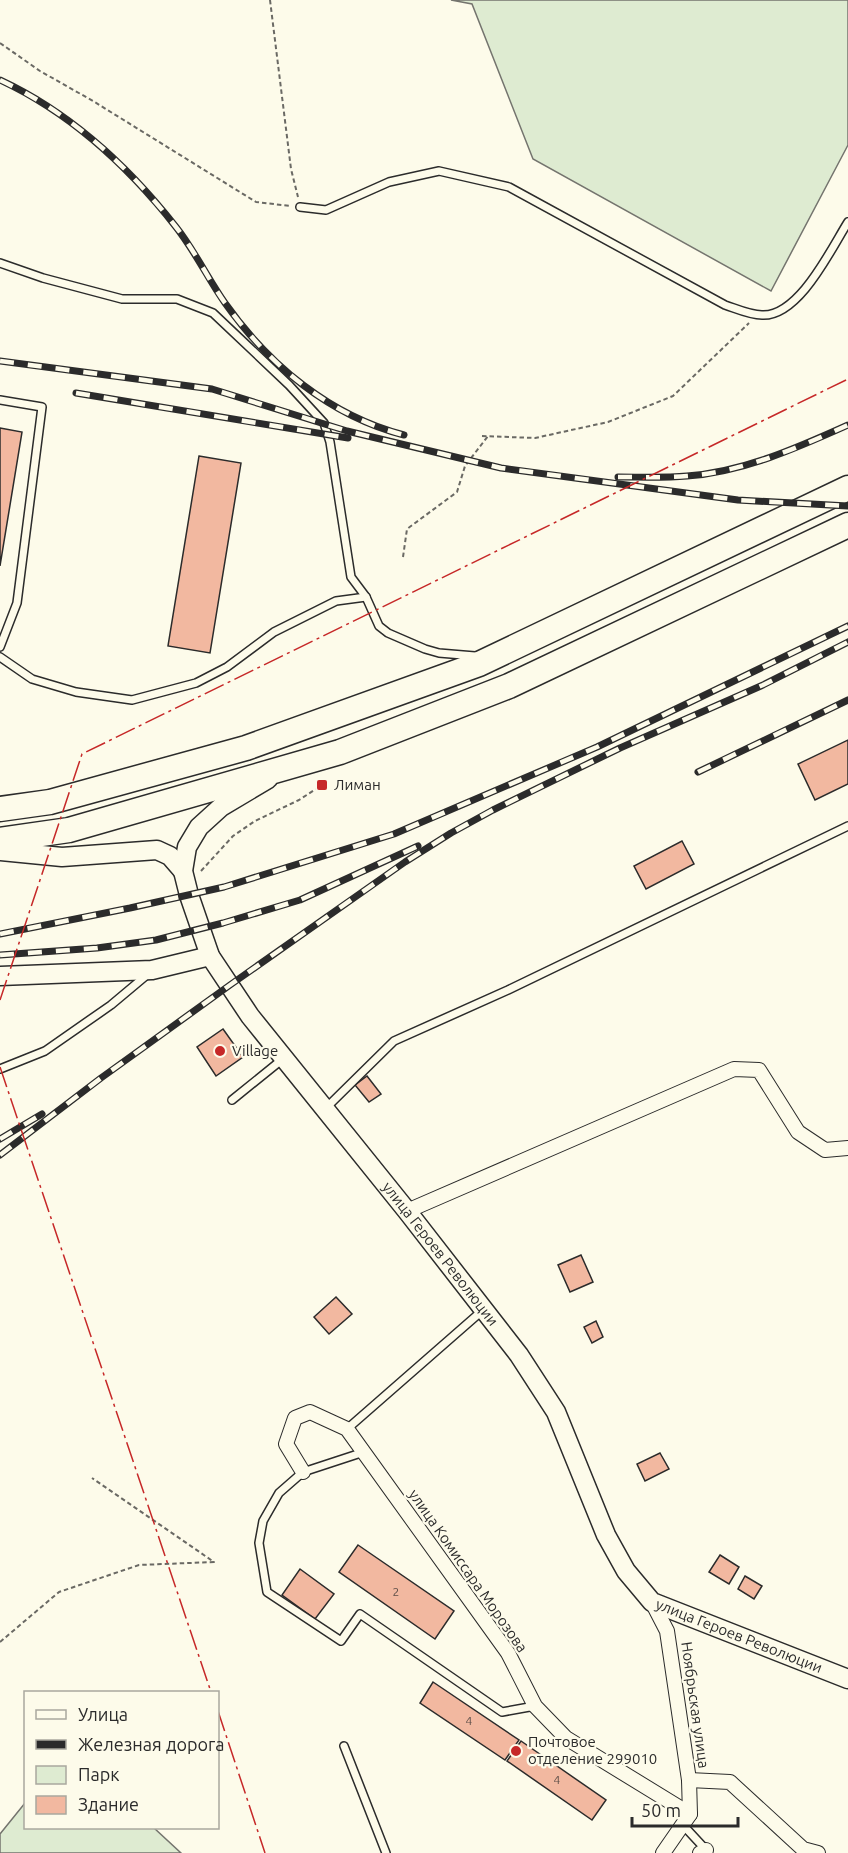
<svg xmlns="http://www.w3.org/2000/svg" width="848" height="1853" viewBox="0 0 848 1853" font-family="Ubuntu,sans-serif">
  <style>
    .green { fill: #deebd1; stroke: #74746e; stroke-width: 1.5 }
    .building { fill: #f2b8a0; stroke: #2b2b2b; stroke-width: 1.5 }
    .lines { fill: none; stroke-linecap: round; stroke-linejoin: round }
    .lane-casing { stroke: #2b2b2b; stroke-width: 10 }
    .street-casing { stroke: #2b2b2b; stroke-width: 16 }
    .secondary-casing { stroke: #2b2b2b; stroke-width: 21 }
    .highway-casing { stroke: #2b2b2b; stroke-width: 27 }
    .path { stroke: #6a6964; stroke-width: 2; stroke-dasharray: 4.5 3; stroke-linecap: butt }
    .lane { stroke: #fdfbea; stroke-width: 7 }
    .street { stroke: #fdfbea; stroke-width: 14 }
    .secondary { stroke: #fdfbea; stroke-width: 18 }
    .highway { stroke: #fdfbea; stroke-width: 24 }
    .rail-casing { stroke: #2b2b2b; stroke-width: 7 }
    .rail { stroke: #fdfbea; stroke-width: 4.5; stroke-dasharray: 14; stroke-linecap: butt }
    .power { stroke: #c62828; stroke-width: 1.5; stroke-dasharray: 21 4.5 3 4.5; stroke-linecap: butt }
    .poi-dot { fill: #c62828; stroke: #fdfbea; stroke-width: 2 }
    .labels { text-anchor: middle; stroke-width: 4.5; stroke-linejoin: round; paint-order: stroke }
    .number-label { font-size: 12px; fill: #5d4e48 }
    .poi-label { font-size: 15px; fill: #2b2b2b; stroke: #fdfbea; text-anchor: start }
    .street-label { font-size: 15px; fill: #2b2b2b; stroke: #fdfbea }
  </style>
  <rect width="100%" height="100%" fill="#fdfbea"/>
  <g class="green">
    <polygon points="451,0 848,0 848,145 771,291 533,159 472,4"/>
    <polygon points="25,1803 26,1828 154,1828 181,1853 0,1853 0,1834"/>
  </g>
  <g class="building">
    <polygon points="0,428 22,432 0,566"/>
    <polygon points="199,456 241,463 210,653 168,646"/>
    <polygon points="848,740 848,784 815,800 798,764"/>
    <polygon points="682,841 694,864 646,889 634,866"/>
    <polygon points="223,1029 243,1057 216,1076 197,1047"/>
    <polygon points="367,1076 381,1094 369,1102 355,1085"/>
    <polygon points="581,1255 593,1282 570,1292 558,1265"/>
    <polygon points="336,1297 352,1314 329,1334 314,1317"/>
    <polygon points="596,1321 603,1337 592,1343 584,1327"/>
    <polygon points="660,1453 669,1469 645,1481 637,1464"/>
    <polygon points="358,1545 454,1611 435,1639 339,1572"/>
    <polygon points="720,1555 739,1567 729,1584 709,1572"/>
    <polygon points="300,1569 334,1594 315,1619 282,1595"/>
    <polygon points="745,1576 762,1586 754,1599 738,1589"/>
    <polygon points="433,1682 519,1740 505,1760 420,1703"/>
    <polygon points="521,1741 606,1800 592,1820 507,1761"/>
  </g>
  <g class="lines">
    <defs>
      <g id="lane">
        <path d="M300,207L326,210L389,182L439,171L509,187L725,305C737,309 750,315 762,315C799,317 831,249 848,222"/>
        <polyline points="0,263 43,278 122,299 177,299 213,313 289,385 324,423 330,442 351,577 366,597 379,626 388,633 425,649 439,653 475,656"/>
        <polyline points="0,400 42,407 17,603 0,647"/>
        <polyline points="0,657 32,679 76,692 132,700 196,683 227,667 274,632 336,601 366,597"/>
        <polyline points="0,1069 45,1051 111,1005 148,974"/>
        <polyline points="232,1100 284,1058"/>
        <polyline points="327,1107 394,1041 508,990 848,826"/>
        <polyline points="347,1429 483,1310"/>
        <polyline points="364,1452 303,1472 279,1493 263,1521 259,1543 267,1592 341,1641 360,1614 502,1712 535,1706"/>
        <polyline points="344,1746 386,1853"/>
        <polyline points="682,1824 707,1851"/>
      </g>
      <g id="street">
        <polyline points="407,1211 734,1069 759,1070 798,1132 825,1150 848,1148"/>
        <polyline points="303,1472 286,1444 295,1418 310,1412 347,1429 508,1653 535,1706 566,1738 690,1814"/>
        <polyline points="652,1602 667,1631 689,1780 690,1814 663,1853"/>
        <polyline points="689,1780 730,1782 803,1849 818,1853"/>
        <polyline points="700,1853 706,1850"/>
      </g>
      <g id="secondary">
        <path id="s1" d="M268,779L221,807L199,827L187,847L183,871L189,895L210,956L250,1016L407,1211L519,1355L556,1412L606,1535L626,1571L652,1602L848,1679"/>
        <polyline points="0,851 62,857 157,850 170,856 183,871"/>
        <polyline points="0,976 152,970 210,956"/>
      </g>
      <g id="highway">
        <polyline points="0,809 50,802 246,748 479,664 848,488"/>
        <polyline points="0,840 69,830 340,752 509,686 848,525"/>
      </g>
    </defs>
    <use href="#lane" class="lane-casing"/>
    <use href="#street" class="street-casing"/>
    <use href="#secondary" class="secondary-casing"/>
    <use href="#highway" class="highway-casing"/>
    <g class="path">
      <polyline points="270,0 291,169 298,197"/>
      <polyline points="0,43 40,71 93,101 256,202 291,206"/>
      <polyline points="482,436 535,438 608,422 673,396 749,323"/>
      <polyline points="403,557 407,529 457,492 465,466 488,436"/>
      <polyline points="201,871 233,836 255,821 299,800 322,785"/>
      <polyline points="0,1642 59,1592 139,1565 214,1562 92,1478"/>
    </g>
    <use href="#lane" class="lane"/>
    <use href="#street" class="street"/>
    <use href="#secondary" class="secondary"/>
    <use href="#highway" class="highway"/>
    <defs>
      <g id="rail">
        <path d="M0,80C71,113 128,166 176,227C195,251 208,279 225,303C269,365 330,416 404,435"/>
        <polyline points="0,361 212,389 347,431 501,468 738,500 848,506"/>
        <polyline points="76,393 348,438"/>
        <path d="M618,477C641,477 664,478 687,476C743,472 797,448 848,425"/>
        <polyline points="698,772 848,700"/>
        <polyline points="0,934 130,908 224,887 394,834 597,747 848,626"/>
        <polyline points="0,955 97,948 156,940 223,923 300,900 418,846"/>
        <polyline points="0,1139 42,1114"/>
        <polyline points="0,1155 101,1078 230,985 405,862 451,833 493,810 620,748 763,685 848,642"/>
      </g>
    </defs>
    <use href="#rail" class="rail-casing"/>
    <use href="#rail" class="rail"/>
    <g class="power">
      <polyline points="0,1000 82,754 848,379"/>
      <polyline points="0,1067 211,1692"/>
      <polyline points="218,1711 265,1853"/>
    </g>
  </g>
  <g class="poi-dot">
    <rect x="316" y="779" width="12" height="12" rx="3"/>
    <circle cx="220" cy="1051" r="6"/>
    <circle cx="516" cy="1751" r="6"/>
  </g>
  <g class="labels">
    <g class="number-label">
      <text x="396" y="1596">2</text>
      <text x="469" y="1725">4</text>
      <text x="557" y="1784">4</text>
    </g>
    <g class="poi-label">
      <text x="334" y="790">Лиман</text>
      <text x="232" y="1056">Village</text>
      <text x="528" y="1747">Почтовое<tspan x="528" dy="17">отделение 299010</tspan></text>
    </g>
    <g class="street-label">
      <text dy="5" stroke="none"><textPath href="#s1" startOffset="598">улица Героев Революции</textPath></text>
      <text transform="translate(468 1571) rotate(55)" y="5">улица Комиссара Морозова</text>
      <text dy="5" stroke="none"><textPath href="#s1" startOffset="1102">улица Героев Революции</textPath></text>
      <text transform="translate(695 1705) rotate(82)" y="5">Ноябрьская улица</text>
    </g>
  </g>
  <rect x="24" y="1691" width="195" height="138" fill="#fdfbea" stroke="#a9a89e" stroke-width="1.5"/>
  <rect x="36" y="1710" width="30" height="9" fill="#fdfbea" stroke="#a9a89e" stroke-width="1.5"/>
  <text x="78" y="1721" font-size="18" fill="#2b2b2b">Улица</text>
  <rect x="36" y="1740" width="30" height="9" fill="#2b2b2b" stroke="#a9a89e" stroke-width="1.5"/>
  <text x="78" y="1751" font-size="18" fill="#2b2b2b">Железная дорога</text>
  <rect x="36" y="1766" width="30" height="18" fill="#deebd1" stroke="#a9a89e" stroke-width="1.5"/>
  <text x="78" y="1781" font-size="18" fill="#2b2b2b">Парк</text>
  <rect x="36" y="1796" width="30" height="18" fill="#f2b8a0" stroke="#a9a89e" stroke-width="1.5"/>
  <text x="78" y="1811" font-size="18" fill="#2b2b2b">Здание</text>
  <path d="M632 1817v9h106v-9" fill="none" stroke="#2b2b2b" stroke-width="3"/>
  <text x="641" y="1817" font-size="18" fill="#2b2b2b" stroke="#fdfbea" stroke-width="4.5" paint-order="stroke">50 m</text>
</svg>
